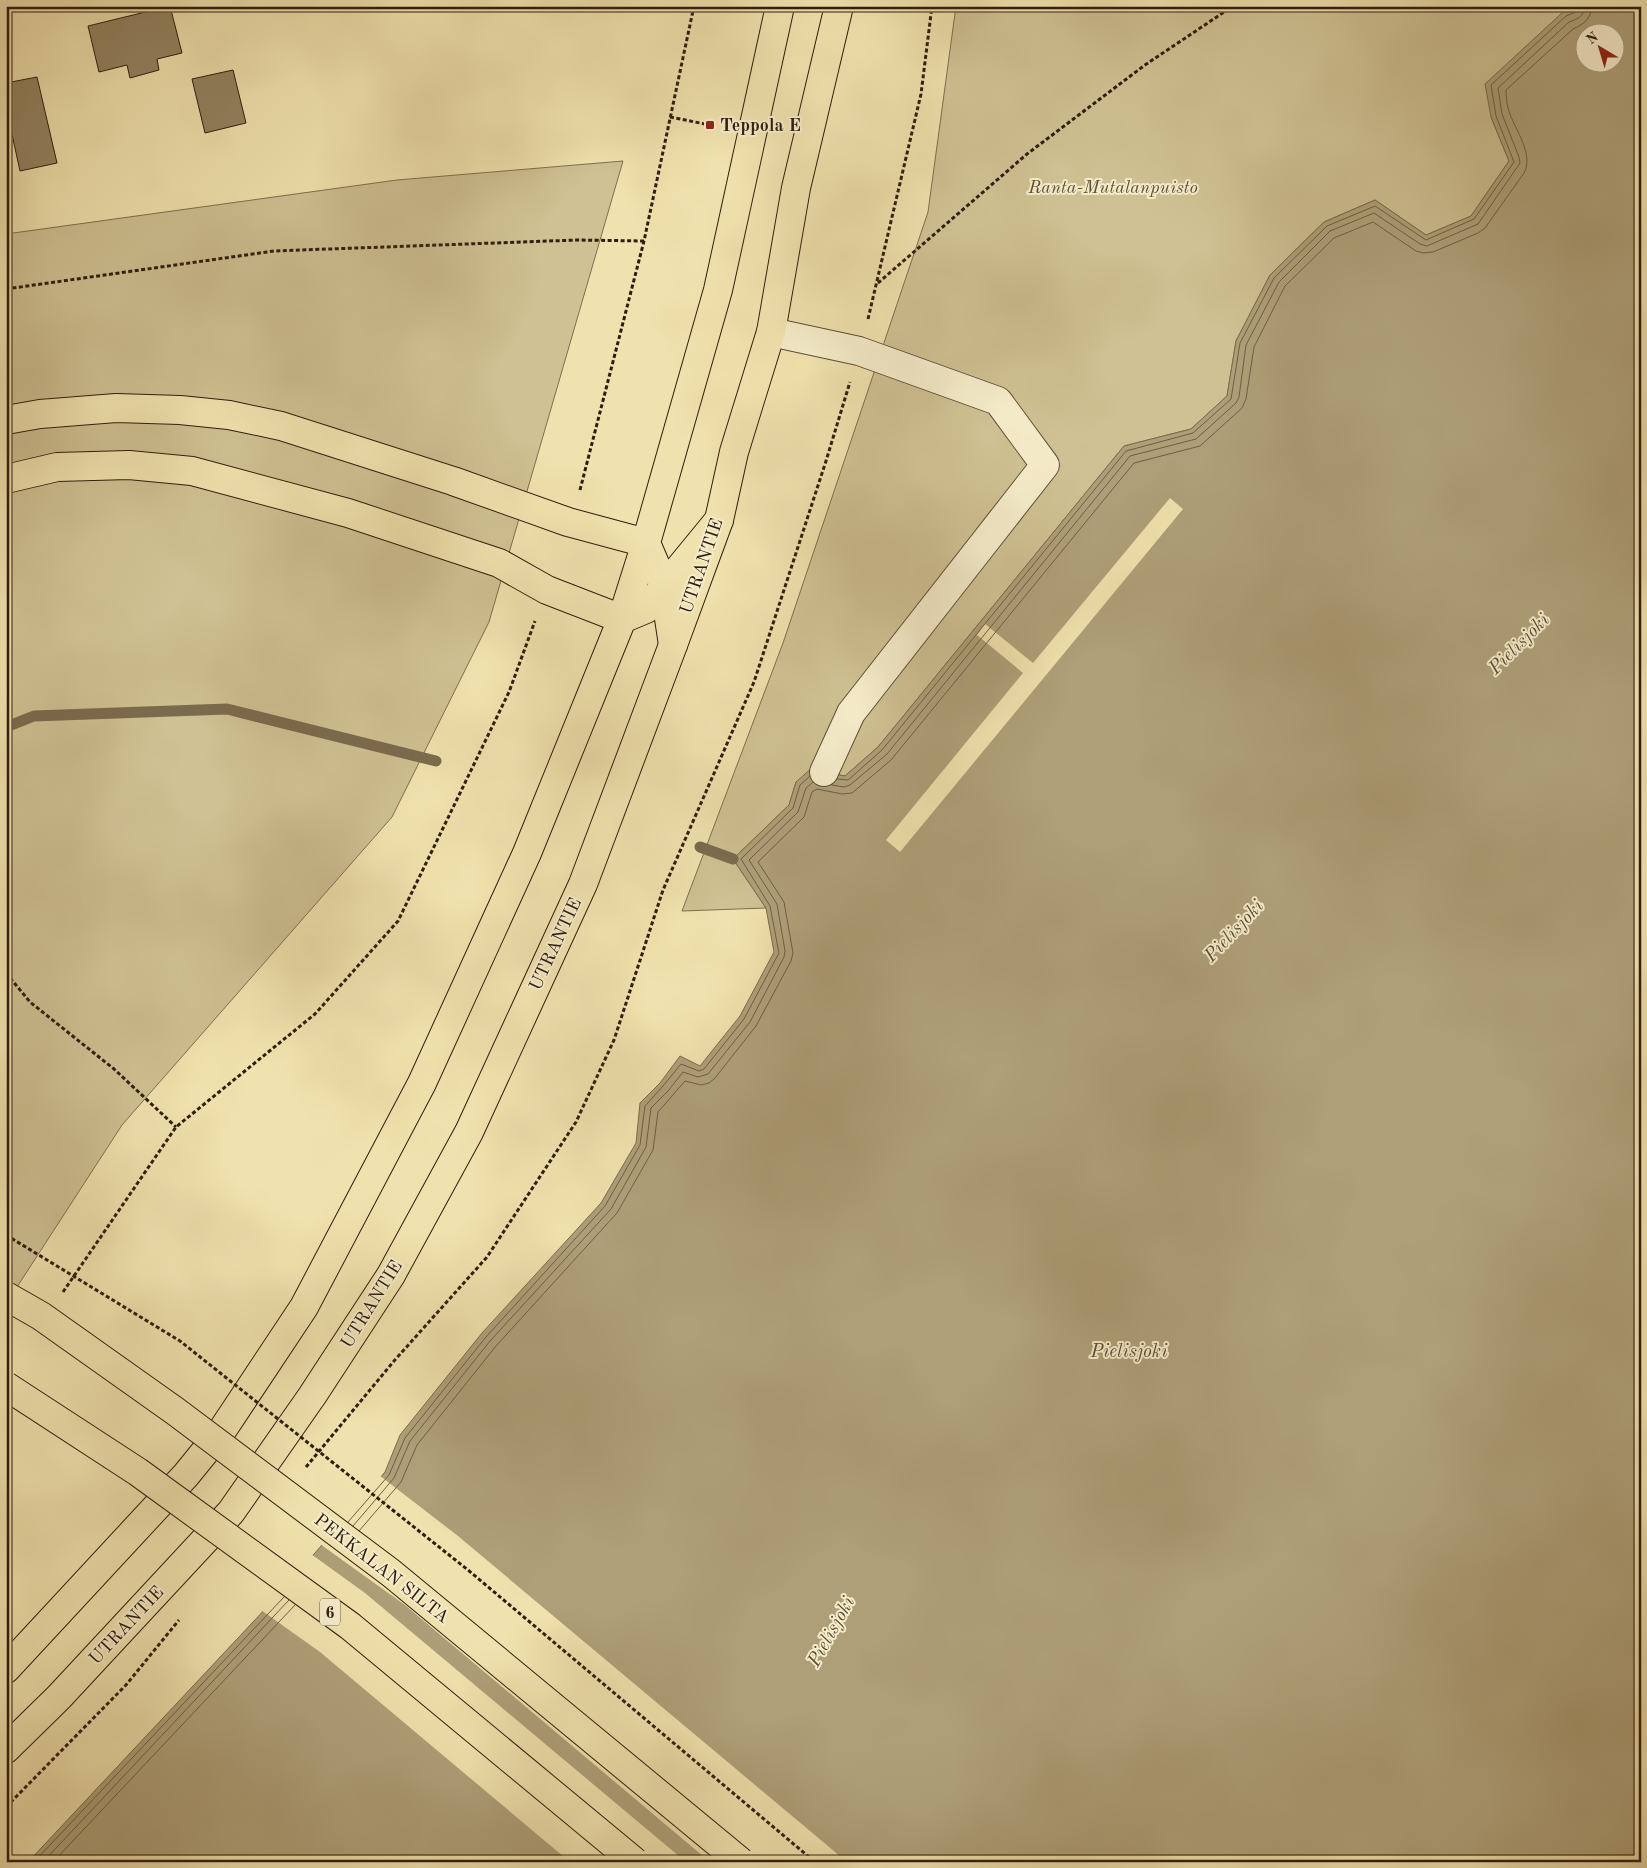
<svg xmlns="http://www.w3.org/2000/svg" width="1647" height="1868" viewBox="0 0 1647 1868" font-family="'Old Standard TT',serif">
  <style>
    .green { fill: #cfc193; stroke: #7e6f50 }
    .water { fill: #ae9f78; stroke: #7b6b4e; fill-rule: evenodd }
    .pier { fill: #f0e2ae }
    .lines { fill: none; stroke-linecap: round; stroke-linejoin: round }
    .shore { stroke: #6e5e43; stroke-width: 1 }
    .stream { stroke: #7b6b4e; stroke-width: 11 }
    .building { fill: #938361; stroke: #2e1d0e }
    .minor-casing { stroke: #5e4e36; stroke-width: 30 }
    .major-casing { stroke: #2e1d0e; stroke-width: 30 }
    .highway-casing { stroke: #2e1d0e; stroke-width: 30 }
    .path { stroke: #2e1d0e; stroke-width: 3; stroke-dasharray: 4 2.5; stroke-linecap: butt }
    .minor { stroke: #f5ecca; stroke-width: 28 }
    .major { stroke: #f0e2ae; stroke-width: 28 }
    .highway { stroke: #f0e2ae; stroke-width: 28 }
    .highway-bridge-casing { stroke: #2e1d0e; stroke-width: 30; stroke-linecap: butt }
    .path-bridge { stroke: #2e1d0e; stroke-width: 3; stroke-dasharray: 4 2.5; stroke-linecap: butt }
    .highway-bridge { stroke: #f0e2ae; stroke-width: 28 }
    .poi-dot { fill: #8f2418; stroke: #f5ecca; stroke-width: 2 }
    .labels { text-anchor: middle; stroke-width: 4; stroke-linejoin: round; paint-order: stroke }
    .shield { fill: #f5ecca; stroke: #6a5b46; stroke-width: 1 }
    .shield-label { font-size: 16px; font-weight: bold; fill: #2e1d0e }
    .poi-label { font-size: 18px; font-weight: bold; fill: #2e1d0e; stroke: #f5ecca; text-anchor: start }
    .park-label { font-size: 18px; font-style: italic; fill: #5e4e36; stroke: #f5ecca }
    .street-label { font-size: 18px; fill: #2e1d0e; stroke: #f5ecca }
    .water-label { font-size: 19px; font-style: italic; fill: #5b4a33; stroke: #f5ecca }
  </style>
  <rect width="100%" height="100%" fill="#f0e2ae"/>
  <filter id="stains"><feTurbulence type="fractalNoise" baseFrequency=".004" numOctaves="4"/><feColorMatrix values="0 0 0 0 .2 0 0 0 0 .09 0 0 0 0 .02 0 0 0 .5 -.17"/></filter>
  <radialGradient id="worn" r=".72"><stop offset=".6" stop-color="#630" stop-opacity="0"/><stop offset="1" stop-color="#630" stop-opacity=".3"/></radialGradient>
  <g class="green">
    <polygon points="956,6 1581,6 1563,12 1491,117 1509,161 1471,216 1426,235 1375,200 1324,222 1270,275 1236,341 1227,396 1191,429 1124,446 878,747 845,776 824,772 796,782 789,805 733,859 766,908 682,911 783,643 928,212"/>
    <polygon points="623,161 489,622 392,817 122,1125 6,1304 6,234 397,180"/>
  </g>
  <path class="water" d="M1581,6H1641V1862H28L283,1590L385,1472L400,1435L482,1333L601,1203L636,1143L640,1103L660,1083L680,1056L700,1066L740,1016L774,952L766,908L733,859L789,805L796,782L813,767L824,772L845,776L878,747L1124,446L1191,429L1227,396L1236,341L1270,275L1324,222L1375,200L1426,235L1471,216L1509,161L1491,117L1485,84L1563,12ZM1584,32H1614V62H1584Z"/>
  <g class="pier">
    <polygon points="1170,498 1183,509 900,852 886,840 1023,673 977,635 985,624 1033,663"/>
    <polygon points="379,1475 458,1536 847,1862 710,1862 405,1605 320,1544"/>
    <polygon points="311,1554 365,1593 686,1862 570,1862 320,1652 261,1610"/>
  </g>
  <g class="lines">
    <g class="shore">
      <polyline points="837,779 848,780 882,750 1126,451 1193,433 1231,399 1240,343 1274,278 1327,226 1375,206 1426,240 1474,219 1514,162 1496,116 1491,85 1566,16 1576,12 1578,6"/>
      <path d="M832,785L844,787L850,785L887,754L1130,456L1196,439L1236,403L1239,397L1246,345L1279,282L1330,231L1374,213L1420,244L1427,246L1478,224L1520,163L1519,157L1502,114L1498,88L1569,22C1577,19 1584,17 1585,6"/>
      <polyline points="348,1522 389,1475 405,1438 486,1337 605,1206 640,1145 645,1106 663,1086 681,1064 699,1071 704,1069 744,1019 779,953 770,906 741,859 793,808 800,785 810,776"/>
      <polyline points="353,1526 394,1478 410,1441 490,1341 611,1209 646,1147 651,1108 668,1091 683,1072 698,1077 708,1074 750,1022 784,957 785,951 777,904 749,860 798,812 806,788 813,782"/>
      <path d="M359,1531L401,1482L417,1445L496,1346L617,1213L653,1150L658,1112L685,1081L701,1085L709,1083L715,1078L756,1026L791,961L793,953L784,902L758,862L804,817L812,792L817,789L842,794L852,793L891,760L1134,463L1200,446L1242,408L1246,399L1254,347L1285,286L1334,238L1373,222L1416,251L1423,253L1433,252L1478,233L1485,228L1524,173C1534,155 1516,131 1510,114C1507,107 1506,98 1506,90L1573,29C1584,24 1591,19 1592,6"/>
      <polyline points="34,1862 284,1597"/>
      <polyline points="43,1862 289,1600"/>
      <polyline points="53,1862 295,1605"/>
    </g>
    <g class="stream">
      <polyline points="6,727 34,716 227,709 436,761"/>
      <polyline points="700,847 733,859"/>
    </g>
  </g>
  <g class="building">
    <polygon points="170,6 182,53 157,59 159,70 130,78 127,65 99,72 88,26"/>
    <polygon points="233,70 246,123 205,133 192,79"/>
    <polygon points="37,77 57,163 20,171 6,107 6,83"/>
  </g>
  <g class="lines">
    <defs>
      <polyline id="minor" points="771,332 859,351 998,401 1045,465 851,713 824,772"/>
      <g id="major">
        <polyline points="6,1669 186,1475 221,1432 304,1307 422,1083 527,853 622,619 646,543 718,290 780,6"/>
        <polyline points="6,1749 59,1697 231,1512 312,1396 391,1275 469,1132 583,884 673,645 719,520 734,452 771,332 796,188 839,6"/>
      </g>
      <g id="highway">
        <polyline points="6,420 40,414 116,408 180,410 229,415 281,426 453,481 568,522 646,543 664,585 673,645"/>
        <polyline points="6,479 57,467 129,465 192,471 348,513 499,563 547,590 622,619 646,609 719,520"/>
      </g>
    </defs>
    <use href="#minor" class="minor-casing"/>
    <use href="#major" class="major-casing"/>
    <use href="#highway" class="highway-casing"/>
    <g class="path">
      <polyline points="670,117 710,125"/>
      <polyline points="878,283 1027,154 1145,65 1233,6"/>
      <polyline points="6,289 274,251 577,240 644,241"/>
      <polyline points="868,319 921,94 932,6"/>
      <polyline points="580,490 644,241 694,6"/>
      <polyline points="6,973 30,1002 114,1069 176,1127"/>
      <polyline points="63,1292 176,1127 315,1014 398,921 509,692 535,621"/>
      <polyline points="306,1467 394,1361 487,1257 576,1122 614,1040 663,890 754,682 826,461 850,382"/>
      <polyline points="6,1807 126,1685 179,1620"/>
    </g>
    <use href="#minor" class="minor"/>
    <use href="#major" class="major"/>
    <use href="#highway" class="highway"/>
    <defs>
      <g id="highway-bridge">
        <polyline points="6,1296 41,1316 175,1411 391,1573 741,1862"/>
        <polyline points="6,1386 138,1472 350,1626 635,1862"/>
      </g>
    </defs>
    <use href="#highway-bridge" class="highway-bridge-casing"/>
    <polyline class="path-bridge" points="6,1235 180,1341 468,1570 815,1862"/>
    <use href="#highway-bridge" class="highway-bridge"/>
  </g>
  <rect class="poi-dot" x="705" y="120" width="10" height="10" rx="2.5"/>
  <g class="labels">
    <rect class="shield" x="320" y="1598.5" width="20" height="27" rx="4"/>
    <g class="shield-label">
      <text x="330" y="1618">6</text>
    </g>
    <g class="poi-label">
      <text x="720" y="131">Teppola E</text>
    </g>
    <g class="park-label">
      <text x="1113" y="193">Ranta-Mutalanpuisto</text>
    </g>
    <g class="street-label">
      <text transform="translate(701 566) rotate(-71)" y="6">UTRANTIE</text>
      <text transform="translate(555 944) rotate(-65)" y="6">UTRANTIE</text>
      <text transform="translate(371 1304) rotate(-58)" y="6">UTRANTIE</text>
      <text transform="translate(382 1568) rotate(38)" y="6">PEKKALAN SILTA</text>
      <text transform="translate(126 1625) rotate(-47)" y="6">UTRANTIE</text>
    </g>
    <g class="water-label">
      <text transform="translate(1518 643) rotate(-45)" y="7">Pielisjoki</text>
      <text transform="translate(1233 930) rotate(-47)" y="7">Pielisjoki</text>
      <text x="1129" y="1357">Pielisjoki</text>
      <text transform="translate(830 1631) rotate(-61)" y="7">Pielisjoki</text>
    </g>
  </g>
  <rect width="1647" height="1868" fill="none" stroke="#f0e2ae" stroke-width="25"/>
  <rect x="8" y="8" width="1632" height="1853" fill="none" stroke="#2e1d0e" stroke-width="2.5"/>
  <rect x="12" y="12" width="1622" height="1843" fill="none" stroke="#2e1d0e"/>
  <g transform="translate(1600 48) rotate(322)"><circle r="24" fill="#f5ecca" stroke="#a5997f"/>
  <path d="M0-4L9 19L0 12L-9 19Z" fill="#8f2418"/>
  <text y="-8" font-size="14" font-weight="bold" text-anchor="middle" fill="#2e1d0e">N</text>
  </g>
  <rect width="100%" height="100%" filter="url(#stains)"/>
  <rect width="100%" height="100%" fill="url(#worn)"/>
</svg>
